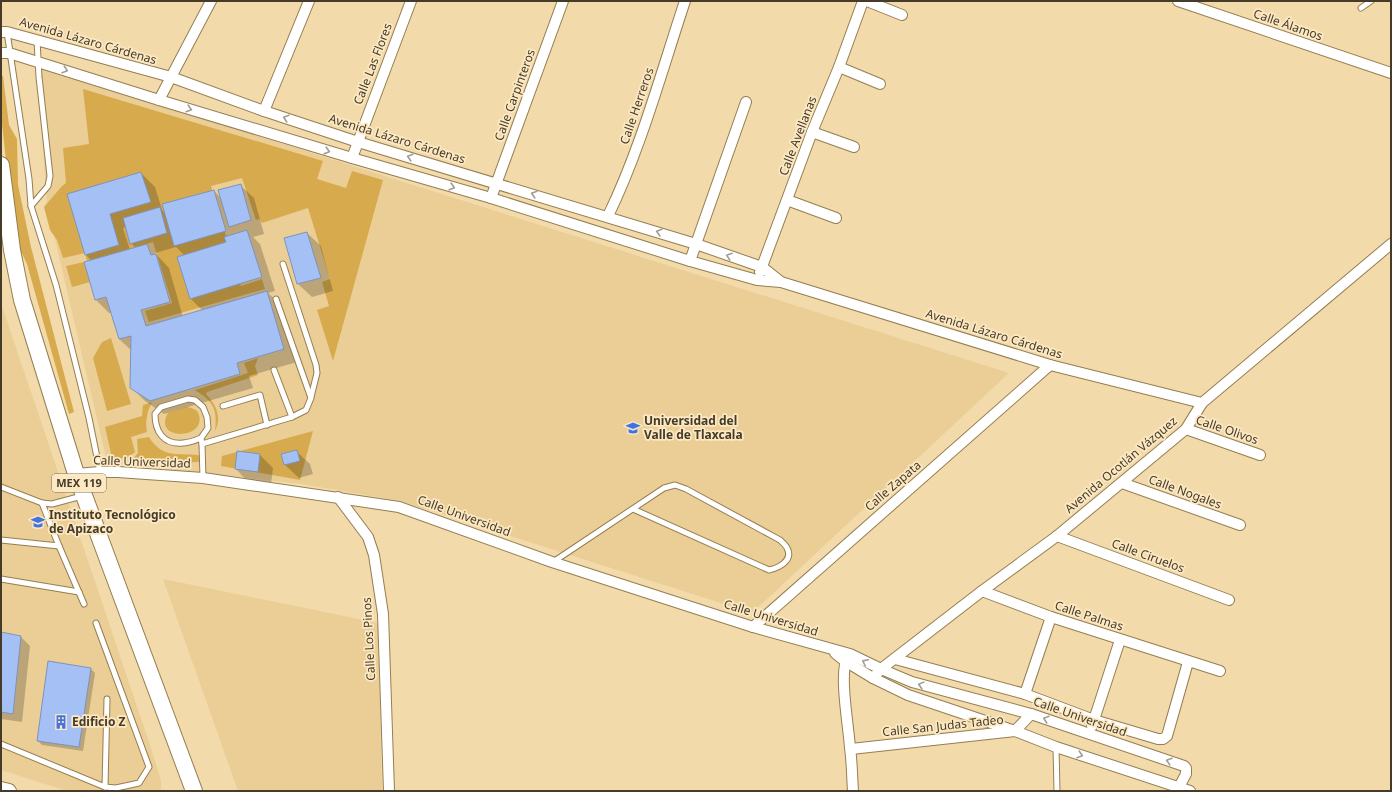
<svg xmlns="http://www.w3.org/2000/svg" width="1392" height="792" viewBox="0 0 1392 792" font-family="'Noto Sans',sans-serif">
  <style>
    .built { fill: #eace96 }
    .green { fill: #d7ab4d }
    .shadow { fill: #0003; fill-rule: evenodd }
    .building { fill: #a4c0f5; stroke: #7d93bd }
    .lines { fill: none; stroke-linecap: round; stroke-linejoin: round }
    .service-casing { stroke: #957e51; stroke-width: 7 }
    .minor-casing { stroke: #957e51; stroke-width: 12 }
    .secondary-casing { stroke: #957e51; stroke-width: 16 }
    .primary-casing { stroke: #957e51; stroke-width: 18 }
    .service { stroke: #fff; stroke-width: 5 }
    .minor { stroke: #fff; stroke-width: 10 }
    .secondary { stroke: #fff; stroke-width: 14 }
    .primary { stroke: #fff; stroke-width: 16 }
    .oneway { stroke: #a29d94 }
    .labels { text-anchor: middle; stroke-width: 3.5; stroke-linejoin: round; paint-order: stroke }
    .shield { fill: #fce8c2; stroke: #7c6f56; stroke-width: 1 }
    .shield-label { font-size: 11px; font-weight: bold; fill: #453b28 }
    .street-label { font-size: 12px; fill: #453b28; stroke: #fce8c2 }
    .poi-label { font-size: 12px; font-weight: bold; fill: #453b28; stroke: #fce8c2; text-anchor: start }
  </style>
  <rect width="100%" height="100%" fill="#f3daaa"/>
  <g class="built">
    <polygon points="37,67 58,73 1009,373 752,613 401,501 301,484 107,462 47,205"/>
    <polygon points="1,303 149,742 161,780 161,791 67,791 1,770"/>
    <polygon points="163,579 378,623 382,791 238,791"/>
  </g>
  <g class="green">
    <polygon points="1,76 3,76 9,125 17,139 18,185 31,247 74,412 69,414 27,264 17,243 10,197 1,115"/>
    <polygon points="83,89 323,161 317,179 346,188 352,171 383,180 333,361 317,310 329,306 322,282 330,279 308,208 262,223 259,219 256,220 242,178 211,186 241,286 262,279 265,289 149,322 145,311 172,303 153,242 87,261 85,253 63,258 57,240 50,230 44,207 62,186 66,183 63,148 89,144"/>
    <polygon points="84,262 90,282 72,287 66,266"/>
    <polygon points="111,338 131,404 107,411 93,358 102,342"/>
    <path d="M258,358L255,366L258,375L207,392L206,394C216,404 222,417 215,431C216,419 217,409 208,400C205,396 199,393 195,390L248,373L244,363Z"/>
    <path d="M152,402C147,412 145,421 147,432L131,437L135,452L127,458H112L105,427L142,416L143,405Z"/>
    <path d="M187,407C192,408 197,409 199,415C206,440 152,441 168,413Z"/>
    <polygon points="313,431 300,480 221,466 222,456"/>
    <path d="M149,437C162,458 176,453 198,455L201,459V462H193L190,464L133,459L138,453L137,439Z"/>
  </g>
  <g class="shadow">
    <path d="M141,173L155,187L162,210L166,214L214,191L222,199L240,185L254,198L264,234L253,237L260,244L275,291L268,293L281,305L297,362L249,376L253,388L164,414L145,401L131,387L132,351L119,339L112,313H109L96,300L85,263L92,261L86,255L68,195ZM126,227L131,243L136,248L130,250L123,228ZM176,247L185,256L178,258L191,299L203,311L183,317L169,268L155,253Z"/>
    <polygon points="307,233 321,246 333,291 312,297 298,284 285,239"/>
    <polygon points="296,451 310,464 313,474 299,478 285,465"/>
    <polygon points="238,452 260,455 273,468 271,485 249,483 236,469"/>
    <polygon points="1,633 21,637 30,646 22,722 1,719"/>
    <polygon points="91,669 95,673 83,751 42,745 38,741"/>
  </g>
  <g class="building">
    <polygon points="141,172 151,202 110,214 119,245 85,255 67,194"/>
    <polygon points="241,184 251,220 229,227 218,190"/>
    <polygon points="214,190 226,231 174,246 162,204"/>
    <polygon points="160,207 167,233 130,244 123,218"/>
    <polygon points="247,230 262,277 190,299 177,257 226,242 224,237"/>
    <polygon points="307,232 321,278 297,284 284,238"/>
    <polygon points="147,244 151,255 156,254 170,302 141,310 146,326 267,291 284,349 237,363 240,374 150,401 130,388 131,336 119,339 106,297 95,300 84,262"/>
    <polygon points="297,450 300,461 284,465 281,454"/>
    <polygon points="237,451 260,454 258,472 235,469"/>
    <polygon points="1,632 21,636 13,714 1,712"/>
    <polygon points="48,661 91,668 79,747 37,741"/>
  </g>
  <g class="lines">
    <defs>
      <g id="service">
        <polyline points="1361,8 1371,1"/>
        <polyline points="7,32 29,179 31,206 56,285 89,418 100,472"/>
        <polyline points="31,206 48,186 50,176 39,77 37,40"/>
        <polyline points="283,264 316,365 317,373 311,397"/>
        <polyline points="274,370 292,417"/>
        <polyline points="223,406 260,395 267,425"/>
        <path d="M201,438C196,440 189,443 183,443C163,445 155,431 155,414L161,407L188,399L195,400L203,407L207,417L208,428L201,438L202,444"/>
        <polyline points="203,478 202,444 292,417 306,410 311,398 276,299"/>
        <polyline points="1,487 42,503 59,546 84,604"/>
        <polyline points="42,503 52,504 82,496"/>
        <polyline points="1,540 59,546"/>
        <path d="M553,562L664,488L675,485L686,489L780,540C782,542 786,545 787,548C794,561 778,568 769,570L633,509"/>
        <polyline points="1,579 79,592"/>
        <polyline points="96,623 149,767 139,783 116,788 105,787"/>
        <polyline points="1,744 105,787 107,699"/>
        <polyline points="1056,747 1057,791"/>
      </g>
      <g id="minor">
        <polyline points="867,1 902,15"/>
        <polyline points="1178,1 1391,73"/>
        <polyline points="1,32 7,32 171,77 264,111 358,142 696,244 762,267 781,282"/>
        <polyline points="1,53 9,53 159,100 352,158 491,198 690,261 757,280 781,282 1050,365 1202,403"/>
        <polyline points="839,67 880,84"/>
        <polyline points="159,100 211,1"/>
        <polyline points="264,111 309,1"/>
        <polyline points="812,132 854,147"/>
        <polyline points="352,158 411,1"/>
        <polyline points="491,198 563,1"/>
        <polyline points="787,200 836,218"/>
        <path d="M608,216C641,148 661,73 685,1"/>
        <polyline points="690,261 746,102"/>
        <polyline points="760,272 812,132 839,67 863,1"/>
        <polyline points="1186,429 1260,455"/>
        <polyline points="76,474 100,472 118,472 203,478 399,507 552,562 753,627 850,654 881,669 912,682 1031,714 1184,766 1186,768 1186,774 1179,787"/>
        <polyline points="1122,483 1240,525"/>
        <polyline points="338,497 368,537 374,555 383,614 389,791"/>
        <polyline points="1057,536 1229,600"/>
        <polyline points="982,591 1051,617 1220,671"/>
        <polyline points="753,627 1050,365"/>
        <polyline points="835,653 845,661 873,678 908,695 1015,731 1056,747 1190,791"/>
        <path d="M848,656C838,671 849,728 850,748C852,762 852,777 853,791"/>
        <polyline points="895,659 1025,694 1094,720 1158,739 1163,739 1167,736 1188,662"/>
        <polyline points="873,678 881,669 982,591 1057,536 1186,429 1202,403 1391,244"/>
        <polyline points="1025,694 1051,617"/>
        <polyline points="1092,726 1120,640"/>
        <polyline points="851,749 1015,731 1031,714"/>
      </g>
      <polyline id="secondary" points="1,789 9,791"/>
      <polyline id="primary" points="1,165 12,250 22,300 76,474 194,791"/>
    </defs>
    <use href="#service" class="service-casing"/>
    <use href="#minor" class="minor-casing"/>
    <use href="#secondary" class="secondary-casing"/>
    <use href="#primary" class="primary-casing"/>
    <use href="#service" class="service"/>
    <use href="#minor" class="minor"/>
    <use href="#secondary" class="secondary"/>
    <use href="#primary" class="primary"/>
  </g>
  <defs><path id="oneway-chevron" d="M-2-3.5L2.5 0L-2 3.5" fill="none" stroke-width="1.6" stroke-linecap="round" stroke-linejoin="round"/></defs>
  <g class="oneway">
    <use href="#oneway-chevron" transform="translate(65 70) rotate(18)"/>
    <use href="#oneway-chevron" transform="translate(189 109) rotate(17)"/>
    <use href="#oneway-chevron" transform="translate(286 118) rotate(-162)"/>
    <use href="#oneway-chevron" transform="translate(327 151) rotate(17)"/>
    <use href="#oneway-chevron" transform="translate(410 157) rotate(-163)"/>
    <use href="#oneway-chevron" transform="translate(452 187) rotate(16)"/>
    <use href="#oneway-chevron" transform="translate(534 194) rotate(-163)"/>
    <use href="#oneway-chevron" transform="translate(659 232) rotate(-163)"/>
    <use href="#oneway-chevron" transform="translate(729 256) rotate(-161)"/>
    <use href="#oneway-chevron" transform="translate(865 662) rotate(-154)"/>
    <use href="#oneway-chevron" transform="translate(921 685) rotate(-165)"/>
    <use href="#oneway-chevron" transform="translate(1046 719) rotate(-161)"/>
    <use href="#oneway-chevron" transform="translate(1080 755) rotate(18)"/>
    <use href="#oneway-chevron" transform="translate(1169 761) rotate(-162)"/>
  </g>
  <defs>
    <symbol id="university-bare" viewBox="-9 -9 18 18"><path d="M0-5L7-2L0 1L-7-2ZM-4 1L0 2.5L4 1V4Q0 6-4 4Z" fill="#4173e4" stroke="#fce8c2" stroke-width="2.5" paint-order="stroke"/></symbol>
    <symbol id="building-bare" viewBox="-9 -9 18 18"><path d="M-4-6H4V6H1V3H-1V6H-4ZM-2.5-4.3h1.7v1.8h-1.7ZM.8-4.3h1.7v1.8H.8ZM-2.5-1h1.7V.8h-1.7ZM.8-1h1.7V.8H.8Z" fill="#4173e4" stroke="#fce8c2" stroke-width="2.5" paint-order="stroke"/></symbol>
  </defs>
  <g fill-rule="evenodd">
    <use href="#university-bare" x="623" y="418" width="20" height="20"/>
    <use href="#university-bare" x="28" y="512" width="20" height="20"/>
    <use href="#building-bare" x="51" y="712" width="20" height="20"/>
  </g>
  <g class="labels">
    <rect class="shield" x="52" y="474" width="54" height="18" rx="3"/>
    <g class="shield-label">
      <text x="79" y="487">MEX 119</text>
    </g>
    <g class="street-label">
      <text transform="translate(1288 25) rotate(19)" y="4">Calle Álamos</text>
      <text transform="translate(88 41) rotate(16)" y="4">Avenida Lázaro Cárdenas</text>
      <text transform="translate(373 64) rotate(-69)" y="4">Calle Las Flores</text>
      <text transform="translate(515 95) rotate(-70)" y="4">Calle Carpinteros</text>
      <text transform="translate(637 106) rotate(-71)" y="4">Calle Herreros</text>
      <text transform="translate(798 136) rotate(-69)" y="4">Calle Avellanas</text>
      <text transform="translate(397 139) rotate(17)" y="4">Avenida Lázaro Cárdenas</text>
      <text transform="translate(994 334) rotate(17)" y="4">Avenida Lázaro Cárdenas</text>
      <text transform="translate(1227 430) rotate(19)" y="4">Calle Olivos</text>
      <text transform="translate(142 462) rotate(2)" y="4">Calle Universidad</text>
      <text transform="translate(1121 465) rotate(-40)" y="4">Avenida Ocotlán Vázquez</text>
      <text transform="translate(893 486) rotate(-41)" y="4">Calle Zapata</text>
      <text transform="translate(1185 492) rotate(20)" y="4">Calle Nogales</text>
      <text transform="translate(464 516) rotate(20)" y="4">Calle Universidad</text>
      <text transform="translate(1148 556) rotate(20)" y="4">Calle Ciruelos</text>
      <text transform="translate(1089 616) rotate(18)" y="4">Calle Palmas</text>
      <text transform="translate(771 618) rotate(17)" y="4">Calle Universidad</text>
      <text transform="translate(369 639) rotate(-93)" y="4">Calle Los Pinos</text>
      <text transform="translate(1080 717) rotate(19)" y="4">Calle Universidad</text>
      <text transform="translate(943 726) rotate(-6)" y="4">Calle San Judas Tadeo</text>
    </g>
    <g class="poi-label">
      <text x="644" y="425">Universidad del<tspan x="644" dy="14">Valle de Tlaxcala</tspan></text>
      <text x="49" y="519">Instituto Tecnológico<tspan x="49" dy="14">de Apizaco</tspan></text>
      <text x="72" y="726">Edificio Z</text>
    </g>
  </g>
  <rect width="1392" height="792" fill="none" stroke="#453b28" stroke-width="4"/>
</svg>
